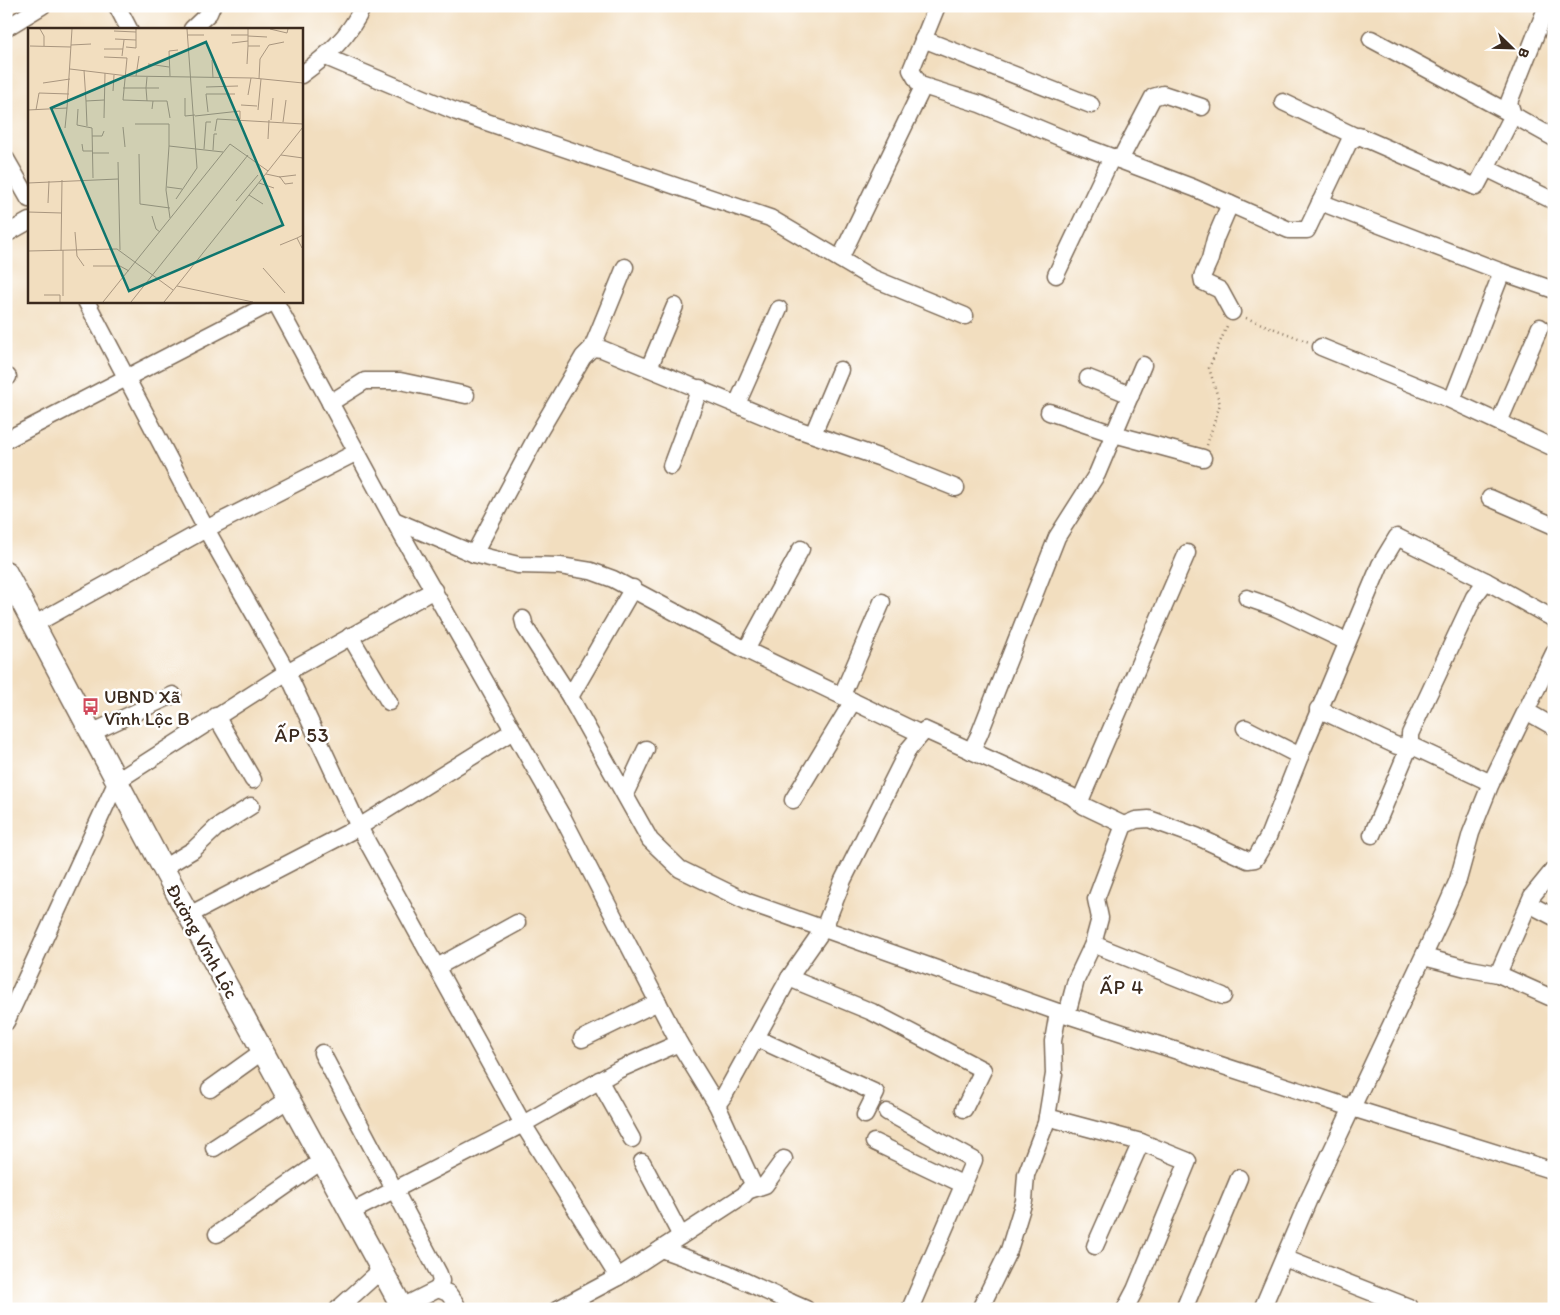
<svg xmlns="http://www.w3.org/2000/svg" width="1560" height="1315" viewBox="0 0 1560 1315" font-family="Itim,sans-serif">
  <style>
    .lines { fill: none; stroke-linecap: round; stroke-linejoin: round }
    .minor-casing { stroke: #7b6956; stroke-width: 19 }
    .major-casing { stroke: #7b6956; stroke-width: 24 }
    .path { stroke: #7b6956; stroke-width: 2.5; stroke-dasharray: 1 4; stroke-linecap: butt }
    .minor { stroke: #fff; stroke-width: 16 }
    .major { stroke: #fff; stroke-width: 21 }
    .labels { text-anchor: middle; stroke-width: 5; stroke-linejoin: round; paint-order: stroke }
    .poi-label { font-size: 19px; fill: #3b2a1e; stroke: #fff; text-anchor: start }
    .street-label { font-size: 19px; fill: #3b2a1e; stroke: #fff }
    .neighbourhood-label { font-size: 20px; letter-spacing: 1px; fill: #3b2a1e; stroke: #fff }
    .inset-road { fill: none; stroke: #a9967f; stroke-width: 1 }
    .view { fill: #0f766e; fill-opacity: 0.15; stroke: #0f766e; stroke-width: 2.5 }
    .inset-edge { fill: none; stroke: #3b2a1e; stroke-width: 2.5 }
  </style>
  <rect width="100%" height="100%" fill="#fff"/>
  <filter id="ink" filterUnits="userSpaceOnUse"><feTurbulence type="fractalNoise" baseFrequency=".02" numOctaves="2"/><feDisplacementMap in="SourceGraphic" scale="10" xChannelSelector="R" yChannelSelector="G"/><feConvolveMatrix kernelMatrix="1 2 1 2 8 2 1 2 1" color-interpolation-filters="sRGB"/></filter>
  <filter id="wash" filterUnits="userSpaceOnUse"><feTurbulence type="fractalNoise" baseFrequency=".0096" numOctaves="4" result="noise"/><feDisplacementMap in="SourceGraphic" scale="20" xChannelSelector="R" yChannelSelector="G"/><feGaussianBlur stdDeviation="1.12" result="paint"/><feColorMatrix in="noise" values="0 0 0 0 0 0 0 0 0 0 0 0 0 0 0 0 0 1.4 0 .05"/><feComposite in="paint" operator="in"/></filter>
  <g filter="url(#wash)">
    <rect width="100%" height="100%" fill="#f2debf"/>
  </g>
  <g filter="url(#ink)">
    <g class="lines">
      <defs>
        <g id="minor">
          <polyline points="117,6 129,29"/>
          <polyline points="1547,6 1509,102 1513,115 1554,138"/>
          <polyline points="6,28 42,6"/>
          <polyline points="192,29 209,13 212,6"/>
          <polyline points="923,39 1091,105"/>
          <polyline points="1371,39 1513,115 1486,168 1554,201"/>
          <polyline points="326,57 457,112 770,218 870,277 965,316"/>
          <path d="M301,75C327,56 350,36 363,6"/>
          <polyline points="920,85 980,104 1069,141 1194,188 1289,230 1307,230 1349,142 1359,136 1476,187 1486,168"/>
          <polyline points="1283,102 1357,137"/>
          <polyline points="6,159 29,199"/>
          <polyline points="1120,160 1153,97 1163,94 1202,107"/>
          <polyline points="1320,202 1502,272"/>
          <polyline points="1230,204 1215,239 1210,259 1202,277 1203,282 1220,290 1232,312"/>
          <polyline points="6,234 29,221"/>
          <polyline points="840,259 922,89 911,70 937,6"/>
          <polyline points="1056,275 1112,157"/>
          <polyline points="86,301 206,529 287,672 359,827 523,1124 618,1277"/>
          <polyline points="275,301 404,539 562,816 679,1043 717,1105 753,1184 744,1195 618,1277 558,1309"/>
          <polyline points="1321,347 1444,397 1554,448"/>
          <polyline points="592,348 602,349 788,426 881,458 956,488"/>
          <polyline points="649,368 675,306"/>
          <polyline points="6,378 8,377"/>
          <polyline points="1088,378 1131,395"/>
          <polyline points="1452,400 1502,272 1554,290"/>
          <polyline points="330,403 365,381 400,381 466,395"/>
          <polyline points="737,404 779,309"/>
          <polyline points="1049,412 1114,434 1203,458"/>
          <polyline points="1499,422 1540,327"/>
          <polyline points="813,434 840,370"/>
          <polyline points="6,440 275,301"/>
          <polyline points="671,466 700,388"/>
          <polyline points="1490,498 1554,526"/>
          <polyline points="394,520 474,554 518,565 560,566 591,571 613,579 746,650 921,734"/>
          <polyline points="474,554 539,432 583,357 592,348 625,267"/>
          <polyline points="1486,581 1474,597 1410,734 1410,745 1491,783"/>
          <polyline points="1247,598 1276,608 1347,642"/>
          <polyline points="523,619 525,627 570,697 650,840 680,869 748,902 1058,1012 1352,1108 1554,1171"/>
          <polyline points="35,624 206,529 357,452"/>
          <polyline points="350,636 389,702"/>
          <polyline points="746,650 801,549"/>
          <polyline points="842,695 882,602"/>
          <polyline points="570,697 633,588"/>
          <polyline points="1318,709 1397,746 1410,745 1372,835"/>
          <polyline points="1526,711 1554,727"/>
          <polyline points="216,716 253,780"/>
          <polyline points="1245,728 1300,756 1380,565 1397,537 1486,581 1554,619"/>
          <polyline points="93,732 173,695"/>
          <polyline points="971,751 979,735 1057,537 1097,474 1143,365"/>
          <polyline points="625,794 646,749"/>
          <polyline points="793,800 853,701"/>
          <polyline points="1080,801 1187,553"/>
          <polyline points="163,868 193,850 216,828 251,806"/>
          <polyline points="1529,904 1554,917"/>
          <polyline points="189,915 359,827 513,731"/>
          <polyline points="1093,944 1100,918 1096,899 1124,825 1136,820 1149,819 1196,836 1248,860 1255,859 1268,837 1300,756"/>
          <polyline points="1424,957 1470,969 1498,974 1554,999"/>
          <polyline points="437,967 517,923"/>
          <polyline points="1498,974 1532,896 1554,869"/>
          <polyline points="789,978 872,1012 983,1070 964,1109"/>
          <polyline points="1067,1014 1076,980 1093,944 1223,996"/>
          <polyline points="6,1022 117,781 287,672 434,590"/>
          <polyline points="756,1038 876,1093 865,1115"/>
          <polyline points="582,1039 658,1002"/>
          <polyline points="322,1053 439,1274 441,1281 438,1289"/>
          <polyline points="599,1080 632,1139"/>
          <polyline points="210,1089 263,1051"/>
          <polyline points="717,1105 725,1094 789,978 824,928 843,880 908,750 925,730 1071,796 1084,806 1124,825"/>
          <polyline points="887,1112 974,1160 910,1309"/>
          <polyline points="1047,1117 1141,1142 1188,1161 1135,1290 1125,1309"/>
          <polyline points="874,1142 962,1184"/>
          <polyline points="214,1148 289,1099"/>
          <polyline points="642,1162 681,1236"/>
          <polyline points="747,1191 765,1185 784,1159"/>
          <polyline points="351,1212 523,1124 618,1070 679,1043"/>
          <polyline points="217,1234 323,1160"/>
          <polyline points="1095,1246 1141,1142"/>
          <polyline points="661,1249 727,1273 790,1302 786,1309"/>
          <polyline points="1284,1258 1409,1307"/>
          <polyline points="790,1302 806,1309"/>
          <polyline points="402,1307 438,1289 448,1293 456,1304"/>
          <polyline points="338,1309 381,1270"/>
          <polyline points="980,1309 1009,1250 1024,1201 1026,1175 1046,1123 1054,1074 1053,1041 1058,1012"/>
          <polyline points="1184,1309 1239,1178"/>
          <polyline points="1262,1309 1308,1201 1440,921 1458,880 1471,833 1491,783 1554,653"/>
        </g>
        <polyline id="major" points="6,572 163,868 403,1309"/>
      </defs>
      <use href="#minor" class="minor-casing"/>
      <use href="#major" class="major-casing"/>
      <g class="path">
        <polyline points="1246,318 1309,342"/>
        <polyline points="1207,445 1220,404 1209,368 1227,326"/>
      </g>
      <use href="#minor" class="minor"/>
      <use href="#major" class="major"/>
    </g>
  </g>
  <defs>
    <symbol id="bus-bare" viewBox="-9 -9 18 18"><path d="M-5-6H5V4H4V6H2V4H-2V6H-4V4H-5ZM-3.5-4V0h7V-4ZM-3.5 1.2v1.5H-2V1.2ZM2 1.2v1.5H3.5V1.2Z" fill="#d1495b" stroke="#fff" stroke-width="2.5" paint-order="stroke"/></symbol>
  </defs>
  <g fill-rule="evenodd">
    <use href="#bus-bare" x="78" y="694" width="25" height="25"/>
  </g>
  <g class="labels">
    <g class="poi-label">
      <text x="104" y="703">UBND Xã<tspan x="104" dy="22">Vĩnh Lộc B</tspan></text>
    </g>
    <g class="street-label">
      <text transform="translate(203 941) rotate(61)" y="7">Đường Vĩnh Lộc</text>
    </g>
    <g class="neighbourhood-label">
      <text x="302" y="742">ẤP 53</text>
      <text x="1122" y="994">ẤP 4</text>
    </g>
  </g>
  <g transform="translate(28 28)">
    <rect width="275" height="275" fill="#f2debf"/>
    <path class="inset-road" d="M12,1L16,8V18M220,1V18H232M242,1L259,5L260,1M86,3L108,4M160,7H176M203,7H220M220,8L239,9M87,11L108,12M204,15L220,13M43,17L63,16M2,18L43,19M98,19L108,20V1M76,21H95M94,28L96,12M76,29L99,30L95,72L125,73L124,81M184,32L185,50M120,36L141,39M219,36L220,18M42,41L100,48L225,50L275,55M56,42L58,73L76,72M108,48L111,28M142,48L141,23L150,22M231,51L232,31L241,17L256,14M15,55L42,51M178,59L210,58M95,60H118L119,49M85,63L86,47M220,67L223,50M157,70V88L167,87M58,73L59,98M119,73L118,60H131M125,73H139L142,90M213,77L229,78M50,81L49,97L64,100L65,150M0,82L39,80L44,1M8,82L11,65L41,66M230,82L233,51M180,84L178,66H207M167,88L212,83V91M76,90L77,45M243,92L245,70M255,94L258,72M107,96H141V118L195,124M95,99L97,119M37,100L39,80M187,103L189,91L275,96M64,108H74L76,103M240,111L241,92M54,116L55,123H64M141,118L138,162L142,190M176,121L178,94H183M185,122L186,106H189M64,125H81M111,126L112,176L142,180M253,127L275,130M90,134L92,222M238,146L252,149L257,156L265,155M251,149L268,147M0,155L90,151M231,155L246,160M139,159L154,161M221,167L235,176M148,171L169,140L159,1M208,173L230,147M20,175L21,153M0,184L34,185M124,188L128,201L132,204M47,204L49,228L56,238M252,217L269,210M274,220L269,210L275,207M35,222V268M0,223L89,221L145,262M33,223L34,152M65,238H92L101,243M235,240L257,265M149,258L225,274M16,267H32V274M75,274L202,116L240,143M103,274L220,127M136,274L275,99"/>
    <path class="view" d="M178,14L255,197L101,263L23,80Z"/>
    <rect width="275" height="275" class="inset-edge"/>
  </g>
  <rect width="1560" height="1315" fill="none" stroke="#fff" stroke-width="25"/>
  <g transform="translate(1512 48) rotate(113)" stroke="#ffffff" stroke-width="4" paint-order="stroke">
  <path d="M0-4L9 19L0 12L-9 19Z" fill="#3b2a1e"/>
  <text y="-8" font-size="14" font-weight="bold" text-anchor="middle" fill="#3b2a1e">B</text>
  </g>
</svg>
